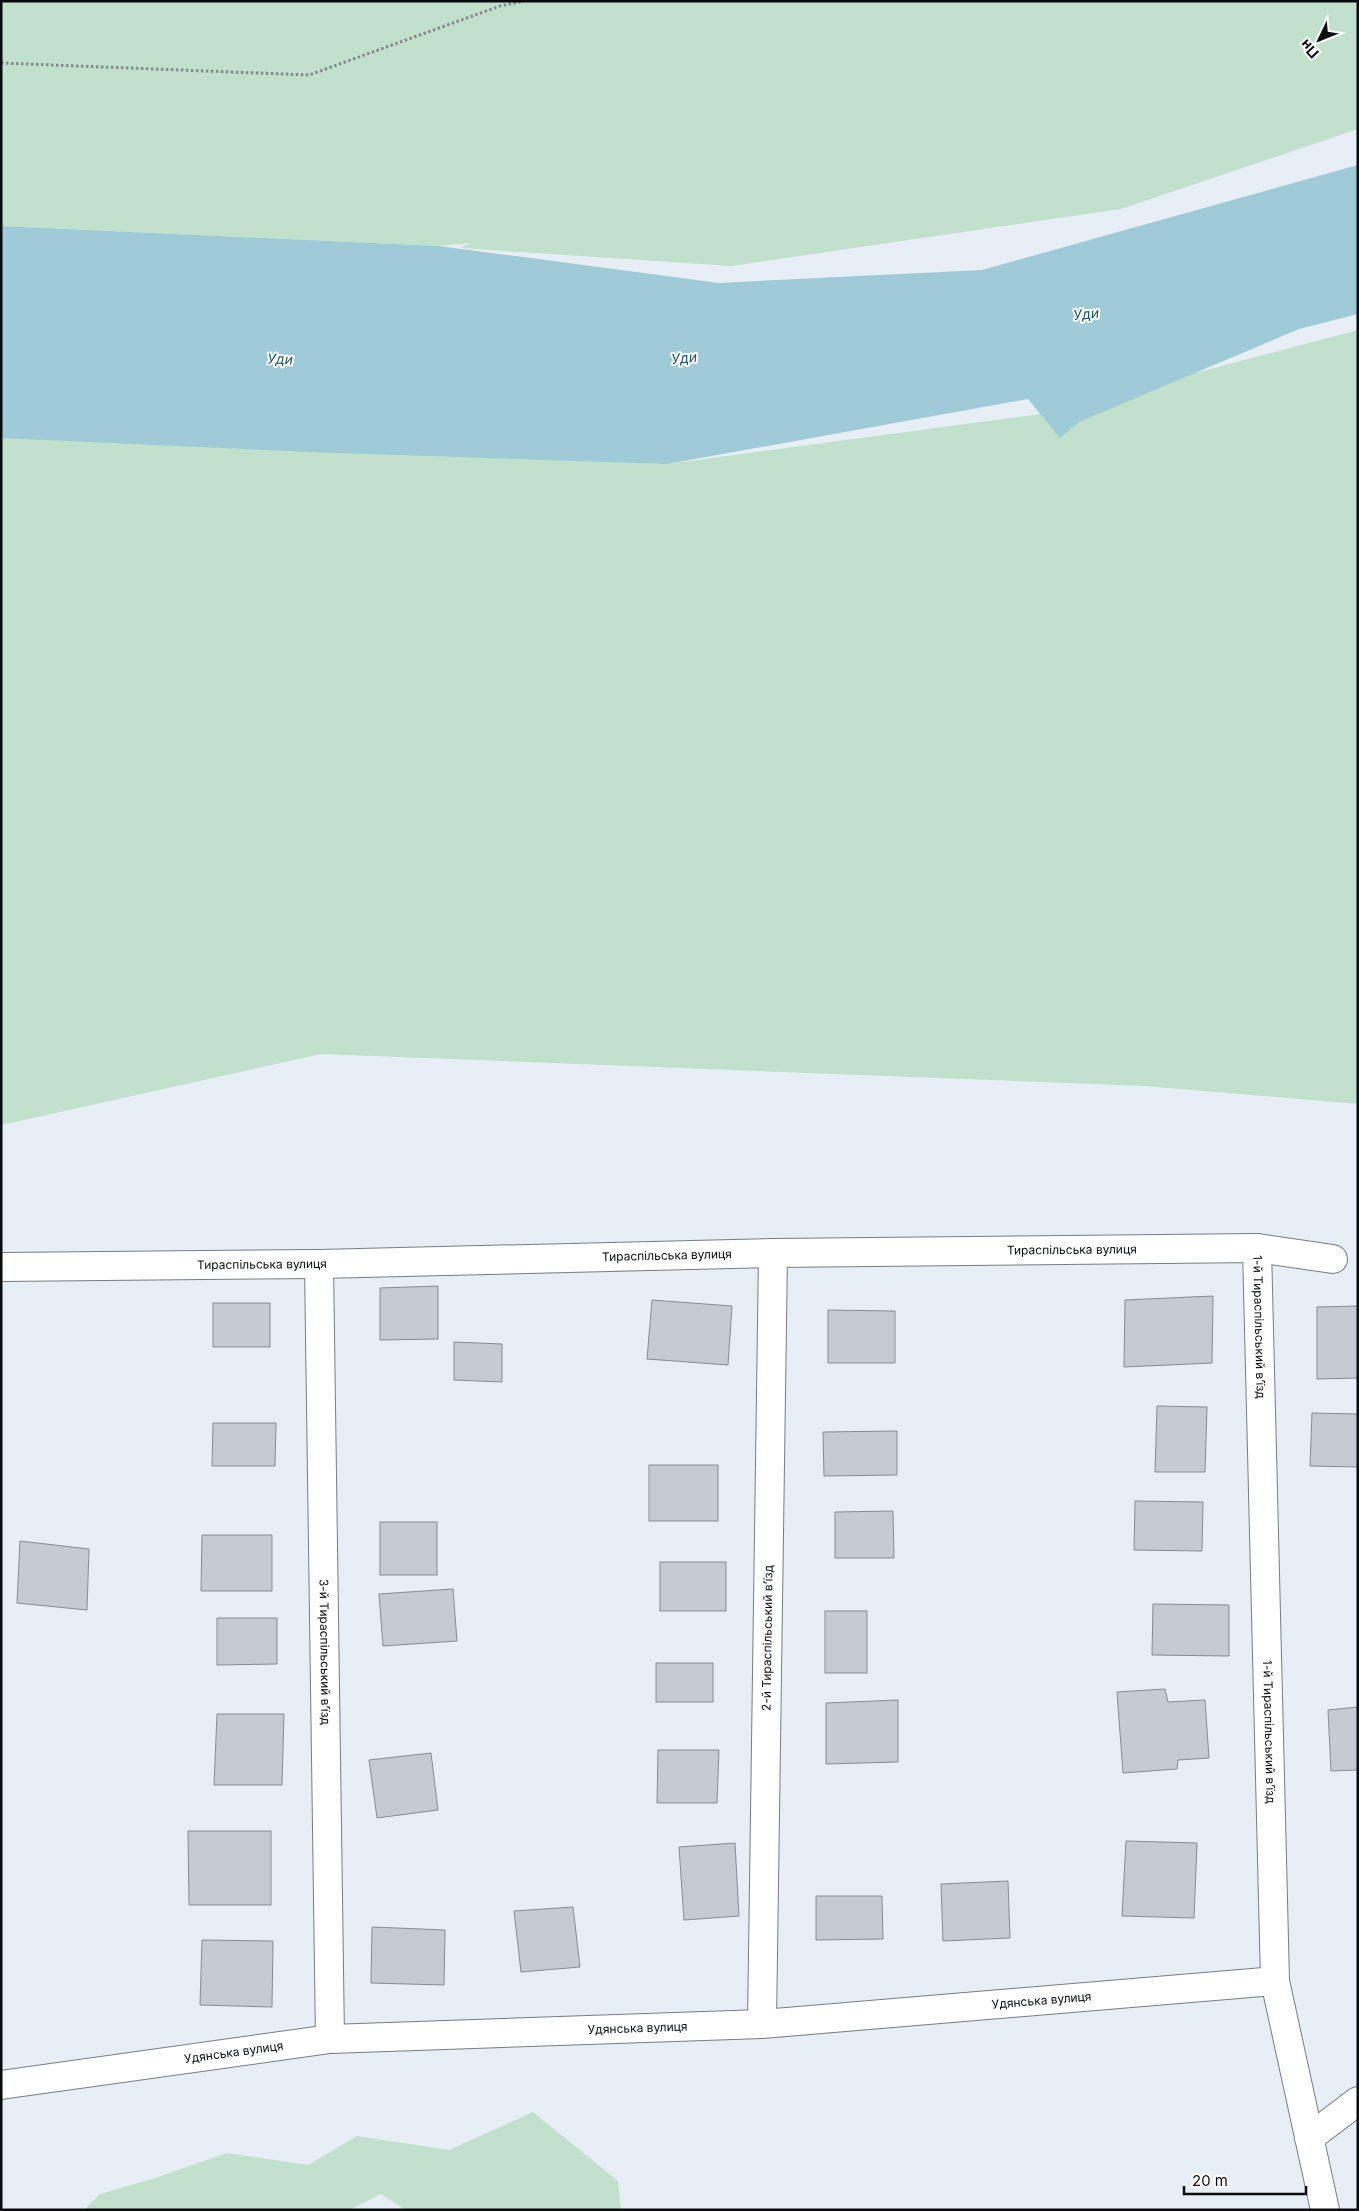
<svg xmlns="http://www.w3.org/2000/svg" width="1359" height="2211" viewBox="0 0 1359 2211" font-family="Inter,sans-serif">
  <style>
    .green { fill: #c2e1cc }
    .water { fill: #9ecbd7 }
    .building { fill: #c4cbd3; stroke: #868c94 }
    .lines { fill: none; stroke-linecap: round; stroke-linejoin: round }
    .street-casing { stroke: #767d84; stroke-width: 30 }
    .path { stroke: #858a8f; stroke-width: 3; stroke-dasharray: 2.5 2.5; stroke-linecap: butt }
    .street { stroke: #fff; stroke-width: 28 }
    .labels { text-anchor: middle; stroke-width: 4; stroke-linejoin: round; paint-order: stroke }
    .street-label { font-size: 12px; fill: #090c0e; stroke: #fff }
    .water-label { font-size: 14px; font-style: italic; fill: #1a5664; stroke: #fff }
  </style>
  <rect width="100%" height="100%" fill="#e7eef6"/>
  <g class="green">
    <polygon points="1,1 1358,1 1358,129 1121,209 731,266 460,248 471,243 439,246 1,226"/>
    <polygon points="1358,330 1358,1104 1145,1086 321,1054 1,1125 1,436 667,464 1040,414"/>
    <polygon points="533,2112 618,2181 621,2210 406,2210 381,2194 349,2210 84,2210 100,2194 152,2179 227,2153 308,2165 357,2136 449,2150"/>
  </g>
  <polygon class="water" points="1358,165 1358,314 1299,329 1079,422 1060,438 1028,399 667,464 311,452 1,438 1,226 439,246 719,283 982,270"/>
  <g class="building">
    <polygon points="438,1286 438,1339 380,1340 380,1288"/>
    <polygon points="1213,1296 1212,1363 1124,1367 1125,1300"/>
    <polygon points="652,1300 732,1306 728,1365 647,1359"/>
    <rect x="213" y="1303" width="57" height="44"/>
    <polygon points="1358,1306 1358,1378 1317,1379 1317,1307"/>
    <polygon points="828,1310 895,1311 895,1363 828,1363"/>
    <polygon points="454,1342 502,1344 502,1382 454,1380"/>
    <polygon points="1157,1406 1207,1407 1205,1472 1155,1472"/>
    <polygon points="1312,1413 1358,1414 1358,1467 1310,1466"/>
    <polygon points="213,1423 276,1423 275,1466 212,1466"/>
    <polygon points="897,1431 897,1475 824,1476 823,1432"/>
    <rect x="649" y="1465" width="69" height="56"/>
    <polygon points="1135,1501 1203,1502 1202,1551 1134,1550"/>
    <polygon points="893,1511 894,1558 835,1558 835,1512"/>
    <rect x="380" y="1522" width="57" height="53"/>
    <polygon points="202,1535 272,1535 272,1591 201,1591"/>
    <polygon points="20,1541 89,1549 87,1610 17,1603"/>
    <rect x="660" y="1562" width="66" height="49"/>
    <polygon points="453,1589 457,1641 383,1646 379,1594"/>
    <polygon points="1153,1604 1229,1605 1229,1656 1152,1655"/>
    <rect x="825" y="1611" width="42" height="62"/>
    <polygon points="217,1618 277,1618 277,1664 217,1665"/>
    <rect x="656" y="1663" width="57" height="39"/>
    <polygon points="1165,1689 1168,1702 1205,1700 1209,1758 1178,1760 1177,1769 1123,1773 1117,1692"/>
    <polygon points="898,1700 898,1762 826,1764 826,1703"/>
    <polygon points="1358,1707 1358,1770 1331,1771 1328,1710"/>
    <polygon points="217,1714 284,1714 282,1785 214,1785"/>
    <polygon points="658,1750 719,1750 717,1803 657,1803"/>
    <polygon points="431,1753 438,1810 377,1818 369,1760"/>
    <polygon points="188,1831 271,1831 271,1905 189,1905"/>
    <polygon points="1126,1841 1197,1843 1194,1918 1122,1916"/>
    <polygon points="735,1843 739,1916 684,1920 679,1847"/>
    <polygon points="1008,1881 1010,1938 943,1941 941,1884"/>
    <polygon points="816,1896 882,1896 883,1939 816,1940"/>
    <polygon points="573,1907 580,1967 521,1972 514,1911"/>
    <polygon points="372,1927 445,1930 444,1985 371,1983"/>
    <polygon points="202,1940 273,1941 272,2007 200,2005"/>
  </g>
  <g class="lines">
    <defs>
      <g id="street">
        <path id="s1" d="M1257,1248L1275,1981L1325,2210"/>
        <path id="s2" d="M319,1264L330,2039"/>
        <path id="s3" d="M1,1267L319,1264L773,1253L1257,1248L1333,1259"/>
        <path id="s4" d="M762,2024L773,1253"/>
        <path id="s5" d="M1,2085L330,2039L762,2024L1275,1981"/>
        <polyline points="1309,2138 1358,2101"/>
      </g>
    </defs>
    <use href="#street" class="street-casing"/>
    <polyline class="path" points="1,63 309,75 500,6 524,1"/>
    <use href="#street" class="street"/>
  </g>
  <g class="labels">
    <g class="street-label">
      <text dy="4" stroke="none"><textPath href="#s3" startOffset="1071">Тираспільська вулиця</textPath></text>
      <text dy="4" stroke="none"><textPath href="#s3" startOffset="666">Тираспільська вулиця</textPath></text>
      <text dy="4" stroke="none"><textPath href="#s3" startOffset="261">Тираспільська вулиця</textPath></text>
      <text dy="4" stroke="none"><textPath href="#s1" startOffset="79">1-й Тираспільський в’їзд</textPath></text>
      <text dy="4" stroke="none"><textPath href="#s4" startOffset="386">2-й Тираспільський в’їзд</textPath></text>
      <text dy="4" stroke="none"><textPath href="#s2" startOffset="388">3-й Тираспільський в’їзд</textPath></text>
      <text dy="4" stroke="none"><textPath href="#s1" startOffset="484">1-й Тираспільський в’їзд</textPath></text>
      <text dy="4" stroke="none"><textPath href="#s5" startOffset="1045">Удянська вулиця</textPath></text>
      <text dy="4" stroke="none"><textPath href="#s5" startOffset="640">Удянська вулиця</textPath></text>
      <text dy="4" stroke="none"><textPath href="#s5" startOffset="235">Удянська вулиця</textPath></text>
    </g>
    <g class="water-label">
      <text transform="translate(1086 314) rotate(-6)" y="5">Уди</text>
      <text transform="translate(684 358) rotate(-6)" y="5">Уди</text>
      <text transform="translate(280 359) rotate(2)" y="5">Уди</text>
    </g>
  </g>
  <rect width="1359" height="2211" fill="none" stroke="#090c0e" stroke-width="5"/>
  <g transform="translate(1319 40) rotate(227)" stroke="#ffffff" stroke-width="4" paint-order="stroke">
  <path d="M0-4L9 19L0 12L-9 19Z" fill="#090c0e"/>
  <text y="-8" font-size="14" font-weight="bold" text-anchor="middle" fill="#090c0e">Пн</text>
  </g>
  <path d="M1184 2186v8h122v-8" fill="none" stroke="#090c0e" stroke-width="2.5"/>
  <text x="1192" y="2186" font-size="15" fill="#090c0e" stroke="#ffffff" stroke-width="4" paint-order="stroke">20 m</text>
</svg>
